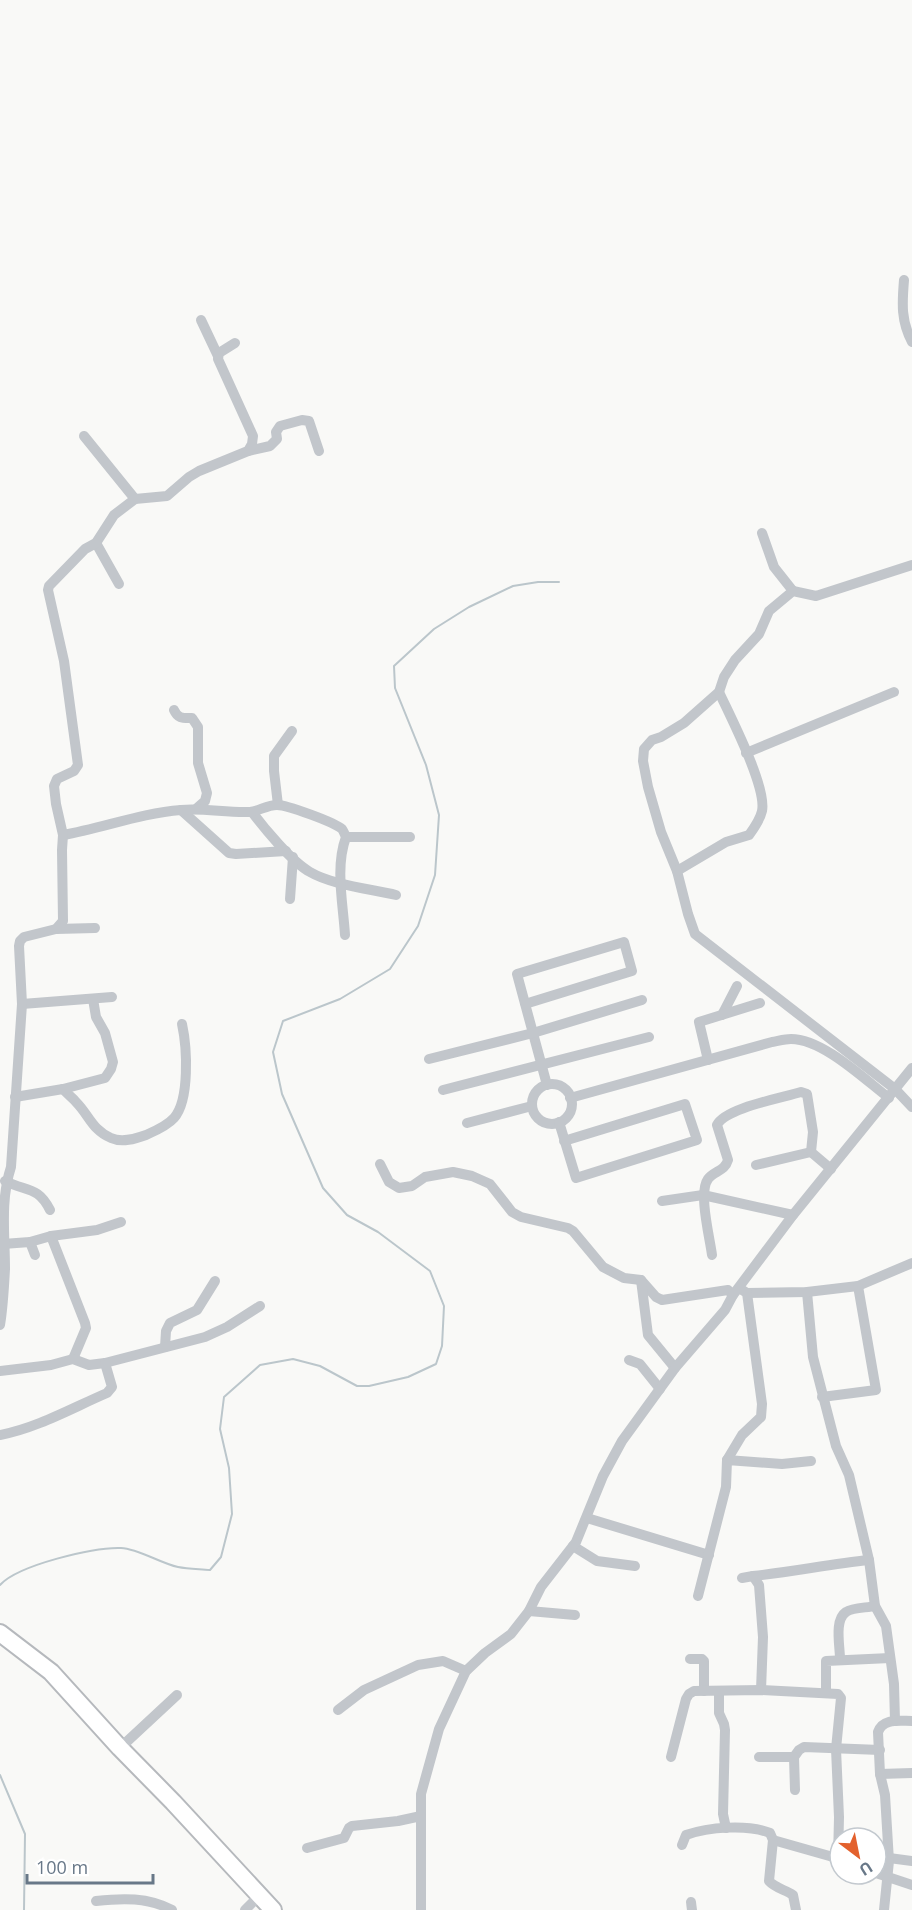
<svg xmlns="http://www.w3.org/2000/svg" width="912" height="1910" viewBox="0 0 912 1910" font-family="'Open Sans',sans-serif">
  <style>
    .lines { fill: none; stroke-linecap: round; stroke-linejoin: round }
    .stream { stroke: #bbc6cb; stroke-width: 2 }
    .trunk-casing { stroke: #b6b9bd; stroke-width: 20 }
    .minor { stroke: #c2c6cb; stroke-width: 10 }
    .trunk { stroke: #fff; stroke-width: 16 }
  </style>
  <rect width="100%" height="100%" fill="#f9f9f7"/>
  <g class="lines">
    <g class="stream">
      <path d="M0,1585C18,1565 94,1547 121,1548C139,1549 160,1563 178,1567C188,1569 200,1569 210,1570L221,1557L232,1514L229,1468L220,1429L224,1397L260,1365L293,1359L320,1366L357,1386H369L408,1377L436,1364L442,1346L444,1306L430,1271L378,1232L347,1215L323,1188L282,1094L273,1052L283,1021L340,999L390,969L418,926L435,875L439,815L426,765L395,688L394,666L434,629L469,607L513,586L538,582H559"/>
      <polyline points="0,1775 25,1834 24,1910"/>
    </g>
    <defs>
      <polyline id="trunk" points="0,1633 51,1672 120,1748 173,1802 273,1910"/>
    </defs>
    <use href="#trunk" class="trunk-casing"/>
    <g class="minor">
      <path d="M904,280C902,304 901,321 912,342"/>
      <polyline points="201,320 218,356"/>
      <polyline points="84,436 135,499"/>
      <polyline points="248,451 270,446 277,439 276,432 280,426 302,420 309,421 319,451"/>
      <polyline points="762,533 774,567 793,591"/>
      <polyline points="96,543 119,584"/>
      <polyline points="912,565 816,596 793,591 769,611 759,634 735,660 724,677 719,692 684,723 661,737 652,740 644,749 643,761 648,787 661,832 677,871 688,914 695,934 895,1089 912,1107"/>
      <path d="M174,710C178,719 183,718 192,718L198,727V763L207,793L205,801L196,809"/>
      <polyline points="746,753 894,692"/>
      <polyline points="278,805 274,771 274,756 292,731"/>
      <polyline points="181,810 229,853 236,854 286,851"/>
      <path d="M252,812C264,828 292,862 310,872C332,885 371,889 396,895"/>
      <path d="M63,835C103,828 141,813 181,810C204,808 227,813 250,812C259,811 267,805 277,805C287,805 334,822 342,829C343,830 345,835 346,837C335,867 343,903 345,935"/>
      <polyline points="346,837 410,837"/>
      <path d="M677,871L726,842L749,835C754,828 760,820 762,811C767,787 730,716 719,692"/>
      <polyline points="290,899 293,857"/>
      <polyline points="56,929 95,928"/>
      <polyline points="22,1004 112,997"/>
      <polyline points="525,1004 632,971 624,942 517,974 547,1085"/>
      <polyline points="722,1015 737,986"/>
      <polyline points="429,1059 533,1033 642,1000"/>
      <polyline points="708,1060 699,1022 760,1003"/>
      <circle cx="552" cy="1104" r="20"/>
      <path d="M63,1089C67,1094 72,1097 76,1102C89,1115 92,1130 111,1138C122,1143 135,1139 146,1135C155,1131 167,1126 174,1118C190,1100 187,1047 182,1024"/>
      <polyline points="443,1090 649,1037"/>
      <polyline points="15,1097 63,1089 105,1078 111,1069 113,1062 105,1033 96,1017 93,999"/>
      <path d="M570,1098L772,1042C778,1041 785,1039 791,1039C823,1039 864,1079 889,1098"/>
      <polyline points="559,1122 576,1178 697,1140 685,1104 564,1141"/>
      <polyline points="467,1123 532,1106"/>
      <polyline points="380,1164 389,1182 399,1188 412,1186 425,1177 453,1172 472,1176 490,1184 512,1212 521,1217 568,1228 573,1231 603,1267 624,1278 641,1280 656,1297 662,1300 728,1290 733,1295"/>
      <polyline points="756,1165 811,1152"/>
      <path d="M5,1181C27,1192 38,1186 50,1210"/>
      <polyline points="662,1201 703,1195 793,1215"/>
      <polyline points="51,1236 85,1323 86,1328 73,1359"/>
      <polyline points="30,1242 35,1255"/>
      <polyline points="3,1244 30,1242 51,1236 97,1230 121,1222"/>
      <path d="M712,1255C710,1238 698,1193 708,1179C714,1171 725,1171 728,1160L717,1125C725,1108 782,1098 801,1092L807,1094L813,1132L811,1152L831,1169"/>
      <polyline points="641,1280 648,1335 675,1368"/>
      <polyline points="807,1292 813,1357 836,1446 849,1475 869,1560"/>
      <polyline points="747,1293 807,1292 858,1286 912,1263"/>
      <path d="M0,1325C3,1307 4,1288 5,1269C5,1234 0,1201 11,1167L22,1004L19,946L20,941L24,937L56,929L63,921L62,850L63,835L56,804L54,786L57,779L74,771L78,765L64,661L48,590L49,586L85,549L96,543L114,515L135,499L167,496L189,477L199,471L248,451L252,444L253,436L218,359L219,353L235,343"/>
      <polyline points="165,1347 166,1331 170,1323 197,1310 215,1281"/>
      <polyline points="629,1360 640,1364 660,1389"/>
      <polyline points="0,1371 51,1365 73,1359 89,1365 105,1363 205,1337 227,1327 260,1306"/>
      <polyline points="822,1397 876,1390 858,1286"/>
      <path d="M0,1435C37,1428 72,1408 107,1393L112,1387L105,1363"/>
      <polyline points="727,1460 742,1435 761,1417 762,1404 747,1293 739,1288"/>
      <polyline points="587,1518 709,1555"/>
      <polyline points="573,1546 597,1561 635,1566"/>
      <path d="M753,1576C792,1572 830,1564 869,1560L875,1606L886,1626L894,1684L895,1721"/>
      <polyline points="742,1578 753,1576 759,1585 763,1637 761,1690"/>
      <polyline points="698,1596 726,1487 727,1460 782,1464 811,1461"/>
      <polyline points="529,1611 575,1615"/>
      <polyline points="690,1659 702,1659 704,1661 704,1691"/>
      <path d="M840,1659C840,1646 834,1620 846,1612C853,1607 867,1608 875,1606"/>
      <polyline points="719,1691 719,1713 724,1724 725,1730 723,1814 726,1828"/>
      <polyline points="826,1693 826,1661 890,1658"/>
      <polyline points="338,1710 364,1690 418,1665 443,1661 466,1671"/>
      <polyline points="120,1748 177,1695"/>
      <polyline points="671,1757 686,1699 689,1694 694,1691 761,1690 838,1694 841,1698 836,1749 839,1817 838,1859"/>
      <polyline points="759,1757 794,1757 799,1750 804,1747 880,1750"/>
      <polyline points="794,1757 795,1790"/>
      <polyline points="880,1774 912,1773"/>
      <polyline points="773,1840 840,1859"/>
      <path d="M682,1845L686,1835C708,1827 748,1824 770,1833L773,1840L769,1881C775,1888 786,1890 793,1895L796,1910"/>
      <polyline points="307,1848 344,1838 349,1828 352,1826 398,1821 421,1816"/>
      <polyline points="889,1858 912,1861"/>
      <polyline points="876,1873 912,1885"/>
      <path d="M96,1901C122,1898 148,1897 172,1910"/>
      <polyline points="691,1902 692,1910"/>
      <polyline points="245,1910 260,1895"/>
      <polyline points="421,1910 421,1794 439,1729 466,1671 485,1653 511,1634 529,1611 541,1587 576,1542 603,1476 622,1441 675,1368 725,1310 733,1295 793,1215 912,1068"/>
      <path d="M884,1910L889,1861L885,1795L880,1774L878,1732C883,1718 899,1721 912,1721"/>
    </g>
    <use href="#trunk" class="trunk"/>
  </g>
  <g transform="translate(858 1856) rotate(148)"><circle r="28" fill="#ffffff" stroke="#c3c9cf" stroke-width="1.5"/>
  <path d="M0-4.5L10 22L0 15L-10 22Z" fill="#e3612d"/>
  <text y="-9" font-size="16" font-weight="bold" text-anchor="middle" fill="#687888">U</text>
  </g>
  <path d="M27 1874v9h126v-9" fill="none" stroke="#687888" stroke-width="3"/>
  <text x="36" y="1874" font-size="18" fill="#687888" stroke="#ffffff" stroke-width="4.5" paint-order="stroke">100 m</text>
</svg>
